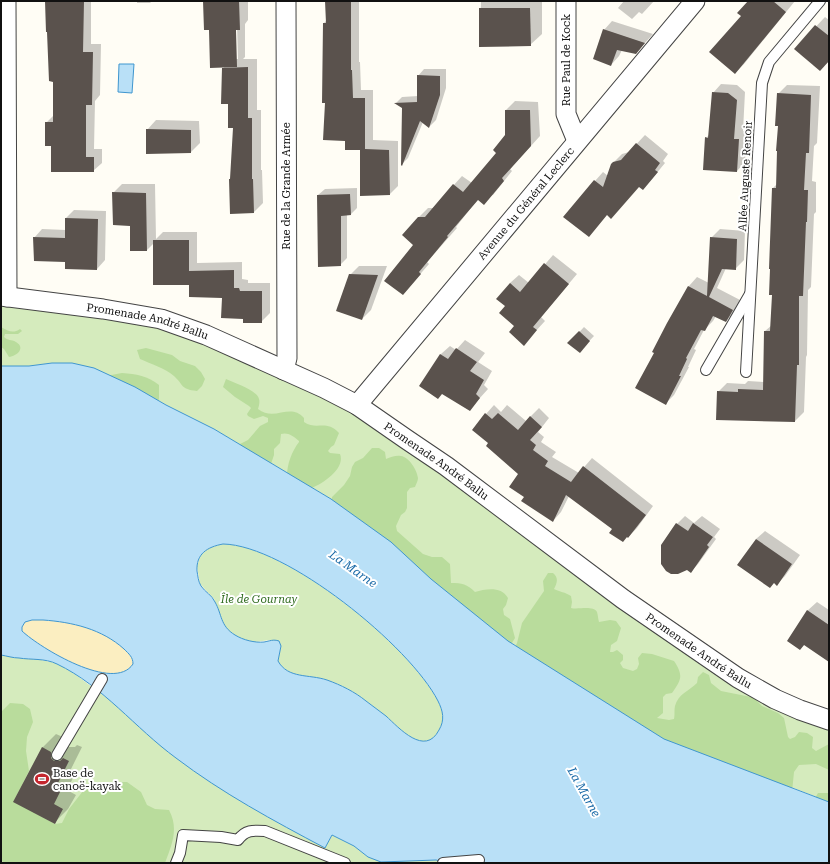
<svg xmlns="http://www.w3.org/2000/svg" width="830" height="864" viewBox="0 0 830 864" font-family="'Roboto Serif',serif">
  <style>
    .green { fill: #d5ebbd }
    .forest { fill: #b9dc9c }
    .sand { fill: #fbeec1 }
    .water { fill: #b9e0f7; stroke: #3f96cf; fill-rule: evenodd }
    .shadow { fill: #0003; fill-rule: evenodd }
    .building { fill: #5a524d }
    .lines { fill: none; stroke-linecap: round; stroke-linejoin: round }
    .service-casing { stroke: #444; stroke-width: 12 }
    .minor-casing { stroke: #444; stroke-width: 21 }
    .service { stroke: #fff; stroke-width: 10 }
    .minor { stroke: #fff; stroke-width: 19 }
    .labels { text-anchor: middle; stroke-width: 4; stroke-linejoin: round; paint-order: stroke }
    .street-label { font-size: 11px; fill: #111; stroke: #fff }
    .park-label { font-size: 11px; font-style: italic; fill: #2f6b1f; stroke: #fff }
    .poi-label { font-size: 11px; fill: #111; stroke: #fff; text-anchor: start }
    .water-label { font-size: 12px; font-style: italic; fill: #1768a6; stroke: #fff }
  </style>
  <rect width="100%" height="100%" fill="#fffdf5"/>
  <g class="green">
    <polygon points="1,301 126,319 196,338 356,414 829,729 829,802 753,772 582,687 508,641 364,522 331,499 214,429 166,405 135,387 72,363 52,363 29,366 1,366"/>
    <path d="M223,544C286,545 410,646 438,701C443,711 445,720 439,730C425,757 399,728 386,716C379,711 373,706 366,701C355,692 341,685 327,680C309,674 288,679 278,661L281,646L270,640L255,642L242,639L234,635L227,629L222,621L214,599L200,584L197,566L201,554L208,548Z"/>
    <polygon points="1,655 19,658 31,658 56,663 72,672 111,701 175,757 237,799 325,848 332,835 354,846 368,857 400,861 436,860 449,863 1,863"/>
  </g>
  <g class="forest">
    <path d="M1,327C8,331 13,334 20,329L22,331L18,334H5L4,337C8,341 11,339 16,342C26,348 17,356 9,357L4,349L1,347Z"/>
    <path d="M146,348L172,355L180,361L195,366L201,372L205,379L202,386L197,391C180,389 184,385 174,376C165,368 151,364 140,359L137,350Z"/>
    <path d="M122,373C136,374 148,376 159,385V399L156,406L106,376Z"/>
    <path d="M226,379C234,383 257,390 259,399C260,402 259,406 258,409C275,422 290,402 304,418V422C317,431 326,419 339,433L334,445L331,447L328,451L330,453L340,454C346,469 321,485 309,489L287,476C287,464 292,451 299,442V441C293,436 288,432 281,434L280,443L274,449V455L267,476L238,445L248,440L260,426L268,422V418L263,416L254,419L248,416L247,414L251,408L249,406L235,397L223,387Z"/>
    <path d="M372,448H379L385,452L386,459C391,457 396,455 401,456C409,457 417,470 418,478C418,481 416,484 415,487L410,488L407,492V508L405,512L401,515L396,526L397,531L423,554L432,557H442L450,564L451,583C462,583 467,584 475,592C486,589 501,586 508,598L506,605L503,609L504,615L510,619L515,638L510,646L331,507L332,497L344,485L350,476L352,467L355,462L363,458Z"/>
    <path d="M548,573H553C559,578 557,583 554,589C560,592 565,592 571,596L572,602L571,608C578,610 593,605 597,612C598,615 598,619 599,622L610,620L616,621L621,628L617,641L611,645L610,652H613L617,650L623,655V660L620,663L623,668L633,671L637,669L639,664L638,658L642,653L652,654L674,661C684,676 681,680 672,693L666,694L663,697V713L657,718L669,720L674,719C675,714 674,711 675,706C678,694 689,691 697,683L698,677L703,672L709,675L711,683L721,691L751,697L756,700L762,706L778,713L784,718L788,737L790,739L795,737L799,732L807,733L813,737L812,748L816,751L829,744V770L816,764L799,765L794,772L792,792L721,778L514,649L517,643L522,623L544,591L543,581Z"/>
    <path d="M10,703L23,704L30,709L33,722L27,737L26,751L29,771L14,801L55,824L62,823L69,809L83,791L106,782H127L141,792L147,805L155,809L169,810C179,829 172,844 165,863H6L1,861V712Z"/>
    <polygon points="818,793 829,793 829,820 814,800"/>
  </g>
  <path class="sand" d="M43,620C72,622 102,629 124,649C129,654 133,657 133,665C113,693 40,648 22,631V627L25,622L32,620Z"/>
  <g class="water">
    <polygon points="119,64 134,64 132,93 118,92"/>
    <path d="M52,363H72L94,368L135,387L166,405L214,429L331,499L391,542L431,579L508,641L664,739L829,802V863H449L436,860L381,862L368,857L354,846L332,835L325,848C274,821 222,793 176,758C135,728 103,686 57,664C45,658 31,660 19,658C13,658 7,656 1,655V366H29ZM223,544C286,545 410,646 438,701C443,711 445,720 439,730C425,757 399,728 386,716C379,711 373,706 366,701C355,692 341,685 327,680C309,674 288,679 278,661L281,646L279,641C273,639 270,641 264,642C255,643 243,640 235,635C220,626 222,614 215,602C212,595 205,592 201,586C198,581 198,576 197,571C196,554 207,547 223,544ZM43,620C72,622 102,629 124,649C129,654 133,657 133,664C114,693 40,648 22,631V627L25,622L32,620Z"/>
  </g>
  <g class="shadow">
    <polygon points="46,1 91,1 91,44 101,44 100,95 95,101 94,149 102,149 102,163 93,171 46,123 54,115 54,81"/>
    <polygon points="137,1 152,1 150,3 137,3"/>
    <path d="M204,1H248V20L245,24V57L243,59H257V110H261V170H262L263,203L254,212L231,178L234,127L223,69L225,66L210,29ZM235,25H237L238,59H236Z"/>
    <polygon points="326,1 359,1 359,62 360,62 361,90 373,90 373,140 398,141 398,186 390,194 361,149 346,140 326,102 324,23 326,21"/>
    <polygon points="481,1 542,1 542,34 530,45 480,46"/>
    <polygon points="624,1 654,1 642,14 639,12 632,19 618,8"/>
    <polygon points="749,1 795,1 744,64 735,73 742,16"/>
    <polygon points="825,17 829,20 829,61 820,70 795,49"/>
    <polygon points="612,21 653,34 636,53 622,50 619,56 611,65 604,30"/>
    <polygon points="424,69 446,69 446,88 436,120 429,127 423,122 408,158 402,164 403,108 396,103 402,97 418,96 418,76"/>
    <polygon points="721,84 737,85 745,92 743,131 747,131 745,162 737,171 706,138 709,135 713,93"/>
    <polygon points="787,85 820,86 817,143 814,146 812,181 816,182 816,212 814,214 811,287 808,290 807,355 806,357 804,412 795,421 718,392 727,383 745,384 748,381 764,382 765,331 772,325 773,294 773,188 777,184 779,125 778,94"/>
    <polygon points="515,101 538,102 540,136 510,169 512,171 493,195 478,199 456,227 457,228 427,262 429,264 403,294 415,244 419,217 428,208 433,208 462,176 472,183 498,152 506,136 506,110"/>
    <polygon points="156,120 199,121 200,143 191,152 147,130"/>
    <polygon points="645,135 668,154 663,161 665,163 651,180 639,186 608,214 565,217 595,181 603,172 608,176 614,162 622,154 629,152"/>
    <polygon points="122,184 155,184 156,239 163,232 197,232 197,263 242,262 242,279 248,280 248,283 270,283 270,313 261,322 243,318 223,297 190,284 154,243 147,250 130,225 113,193"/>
    <polygon points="357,188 357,208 350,215 347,215 347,258 340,265 318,195 325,189"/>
    <polygon points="74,210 106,211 105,260 97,269 66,268 66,261 34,238 42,229 66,230 66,218"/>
    <polygon points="720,229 745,231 744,260 735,269 726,268 717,288 742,301 735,312 726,321 716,316 713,321 704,330 694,349 696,350 688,367 689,367 674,395 665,404 655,352 668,324 689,286 697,277 709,283 711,238"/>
    <polygon points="553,255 577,274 541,317 545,321 524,344 506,306 510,283 519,275 529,283"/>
    <polygon points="359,266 387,266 371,310 362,319 350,275"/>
    <polygon points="584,327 594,336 580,351 569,343"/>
    <polygon points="465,340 485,353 478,362 492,371 484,385 488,389 469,410 442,393 420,386 441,354 450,346 456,350"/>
    <polygon points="494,405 501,412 507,405 526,421 539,408 549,418 538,432 544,437 541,442 556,452 552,457 579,473 592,458 653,506 637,528 628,537 613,529 569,496 561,512 553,521 525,496 519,474 489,443 486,414"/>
    <polygon points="685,516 694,523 702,516 720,529 714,537 716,539 698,564 691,571 677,524"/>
    <polygon points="765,531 800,555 785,576 777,584 756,539"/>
    <polygon points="817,602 829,610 829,660 805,644 800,649 807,611"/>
    <polygon points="56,734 65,738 65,744 68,747 75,747 77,745 82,747 69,773 74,776 67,790 76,795 68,809 55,822 15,801 43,747"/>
  </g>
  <g class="building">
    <polygon points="45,1 84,1 83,52 93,52 92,105 86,105 86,157 94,157 94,172 51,172 51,146 45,146 45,122 53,122 53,82 49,81 47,32 46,32"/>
    <polygon points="203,1 239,1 240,30 236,30 237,67 210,68 209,30 204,30"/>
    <polygon points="325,1 351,1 351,70 352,70 353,98 365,98 365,149 389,150 390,195 360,196 360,150 345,150 345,141 323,140 325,103 322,103 323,23 326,23"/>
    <polygon points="748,1 773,1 786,12 735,74 709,52 741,16 737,13"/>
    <polygon points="479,8 530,8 531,46 479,47"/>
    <polygon points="815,25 829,36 829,61 820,71 794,49"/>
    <polygon points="603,29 645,43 636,54 617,50 611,66 593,59"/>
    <polygon points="248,67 248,118 252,118 252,179 253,179 254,213 230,214 229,179 230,179 233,128 228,128 228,104 221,104 222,68"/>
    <polygon points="417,75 440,76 440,95 429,128 420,121 402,166 401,165 402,108 394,103 417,102"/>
    <polygon points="712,92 728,93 737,100 734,139 739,139 737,172 703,170 705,137 708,138"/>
    <polygon points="777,93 811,95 809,153 806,153 804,190 808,190 807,222 806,222 803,296 799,296 799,365 797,365 795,422 716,420 717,391 738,392 738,389 763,390 764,331 770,331 772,295 769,295 770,269 769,269 772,188 776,188 777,151 776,151 778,126 775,126"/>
    <polygon points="505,110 530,110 531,146 502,178 504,181 484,205 478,200 447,236 448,237 419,272 421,274 403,295 384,281 413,245 402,235 418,217 425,217 453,184 463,192 496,153 493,150 505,135"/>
    <polygon points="146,129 191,130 191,153 146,154"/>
    <polygon points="636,143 660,163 655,170 658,172 643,190 639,187 611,219 607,215 589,237 563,217 594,180 603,187 611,164 613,162 621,160"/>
    <polygon points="112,192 146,193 147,251 130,251 130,226 113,225"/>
    <polygon points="350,194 351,215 341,216 341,266 318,267 317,195"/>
    <polygon points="65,218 98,219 97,270 65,269 65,262 34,261 33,237 65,238"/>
    <polygon points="710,237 737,239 736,270 722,269 709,297 733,310 726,322 713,316 705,331 701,330 686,358 687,359 679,376 681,376 666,405 635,388 654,353 652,352 667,323 688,286 707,296"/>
    <polygon points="153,240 189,240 189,271 234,270 234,288 239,288 240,291 262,291 262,323 243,323 243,319 221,318 222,298 189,297 189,285 153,285"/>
    <polygon points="544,263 569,284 533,327 537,330 524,346 509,332 514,326 499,313 505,306 496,299 510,283 520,292"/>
    <polygon points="349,274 378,275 362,320 336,311"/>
    <polygon points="579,331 590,341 580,353 567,343"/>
    <polygon points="456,348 477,362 470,371 484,380 476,394 480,398 470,411 442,394 438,399 419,386 440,354 448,359"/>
    <polygon points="485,413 492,419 498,413 518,430 530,416 542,427 530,440 536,445 533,450 548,461 545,466 571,482 583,466 646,515 628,538 627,537 623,542 609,533 612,529 566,495 553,522 521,501 524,497 509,487 518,474 486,446 488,443 472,430"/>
    <polygon points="676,523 688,531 693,523 713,537 707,545 709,547 691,573 687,570 678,574 671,574 666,571 661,564 661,545"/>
    <polygon points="756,539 792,564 777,586 774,583 770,588 737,565"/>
    <polygon points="807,610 829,625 829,662 804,645 800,650 787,641"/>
    <polygon points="42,747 51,752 51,758 54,761 60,761 63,758 69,761 56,787 61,790 54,804 63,809 55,824 13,802"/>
  </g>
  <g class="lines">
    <defs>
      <g id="service">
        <polyline points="706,370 750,294"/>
        <polyline points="746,372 762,83 769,62 820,1"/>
        <polyline points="57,755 102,679"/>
        <path d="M176,863L180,853L183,835L221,837L238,840C245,830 253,830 265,831L345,863"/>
        <polyline points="443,863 479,860"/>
      </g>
      <g id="minor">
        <polyline points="6,1 7,297"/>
        <polyline points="566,1 566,114 577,141"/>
        <path id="s1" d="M1,296L103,309L161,319L206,335L324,388L357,405L406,439L446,466L623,599L738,678L775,699L800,710L829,720"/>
        <polyline points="284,370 287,358 286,1"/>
        <path id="s2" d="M357,405L695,1"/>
      </g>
    </defs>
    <use href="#service" class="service-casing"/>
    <use href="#minor" class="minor-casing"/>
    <use href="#service" class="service"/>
    <use href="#minor" class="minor"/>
  </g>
  <defs>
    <symbol id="stadium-bare" viewBox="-9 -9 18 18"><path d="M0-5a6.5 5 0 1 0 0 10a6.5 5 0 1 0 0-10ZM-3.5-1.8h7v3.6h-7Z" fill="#c4262e" stroke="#fff" stroke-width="2.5" paint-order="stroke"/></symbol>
  </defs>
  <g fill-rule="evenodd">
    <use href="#stadium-bare" x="32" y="769" width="20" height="20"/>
  </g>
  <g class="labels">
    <g class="street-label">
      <text transform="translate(566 60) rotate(-90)" y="4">Rue Paul de Kock</text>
      <text transform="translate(745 176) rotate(-87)" y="4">Allée Auguste Renoir</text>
      <text transform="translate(286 186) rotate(-90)" y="4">Rue de la Grande Armée</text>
      <text dy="4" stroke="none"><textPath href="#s2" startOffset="263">Avenue du Général Leclerc</textPath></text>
      <text dy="4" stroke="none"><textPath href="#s1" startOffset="149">Promenade André Ballu</textPath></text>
      <text dy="4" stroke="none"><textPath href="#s1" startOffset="473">Promenade André Ballu</textPath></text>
      <text dy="4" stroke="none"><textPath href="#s1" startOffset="797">Promenade André Ballu</textPath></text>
    </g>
    <g class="park-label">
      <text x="259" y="603">Île de Gournay</text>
    </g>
    <g class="poi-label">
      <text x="53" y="777">Base de<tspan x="53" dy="13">canoë-kayak</tspan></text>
    </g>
    <g class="water-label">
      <text transform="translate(353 569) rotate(35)" y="4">La Marne</text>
      <text transform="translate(584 792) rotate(61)" y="4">La Marne</text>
    </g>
  </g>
  <rect width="830" height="864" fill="none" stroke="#111111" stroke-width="4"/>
</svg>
